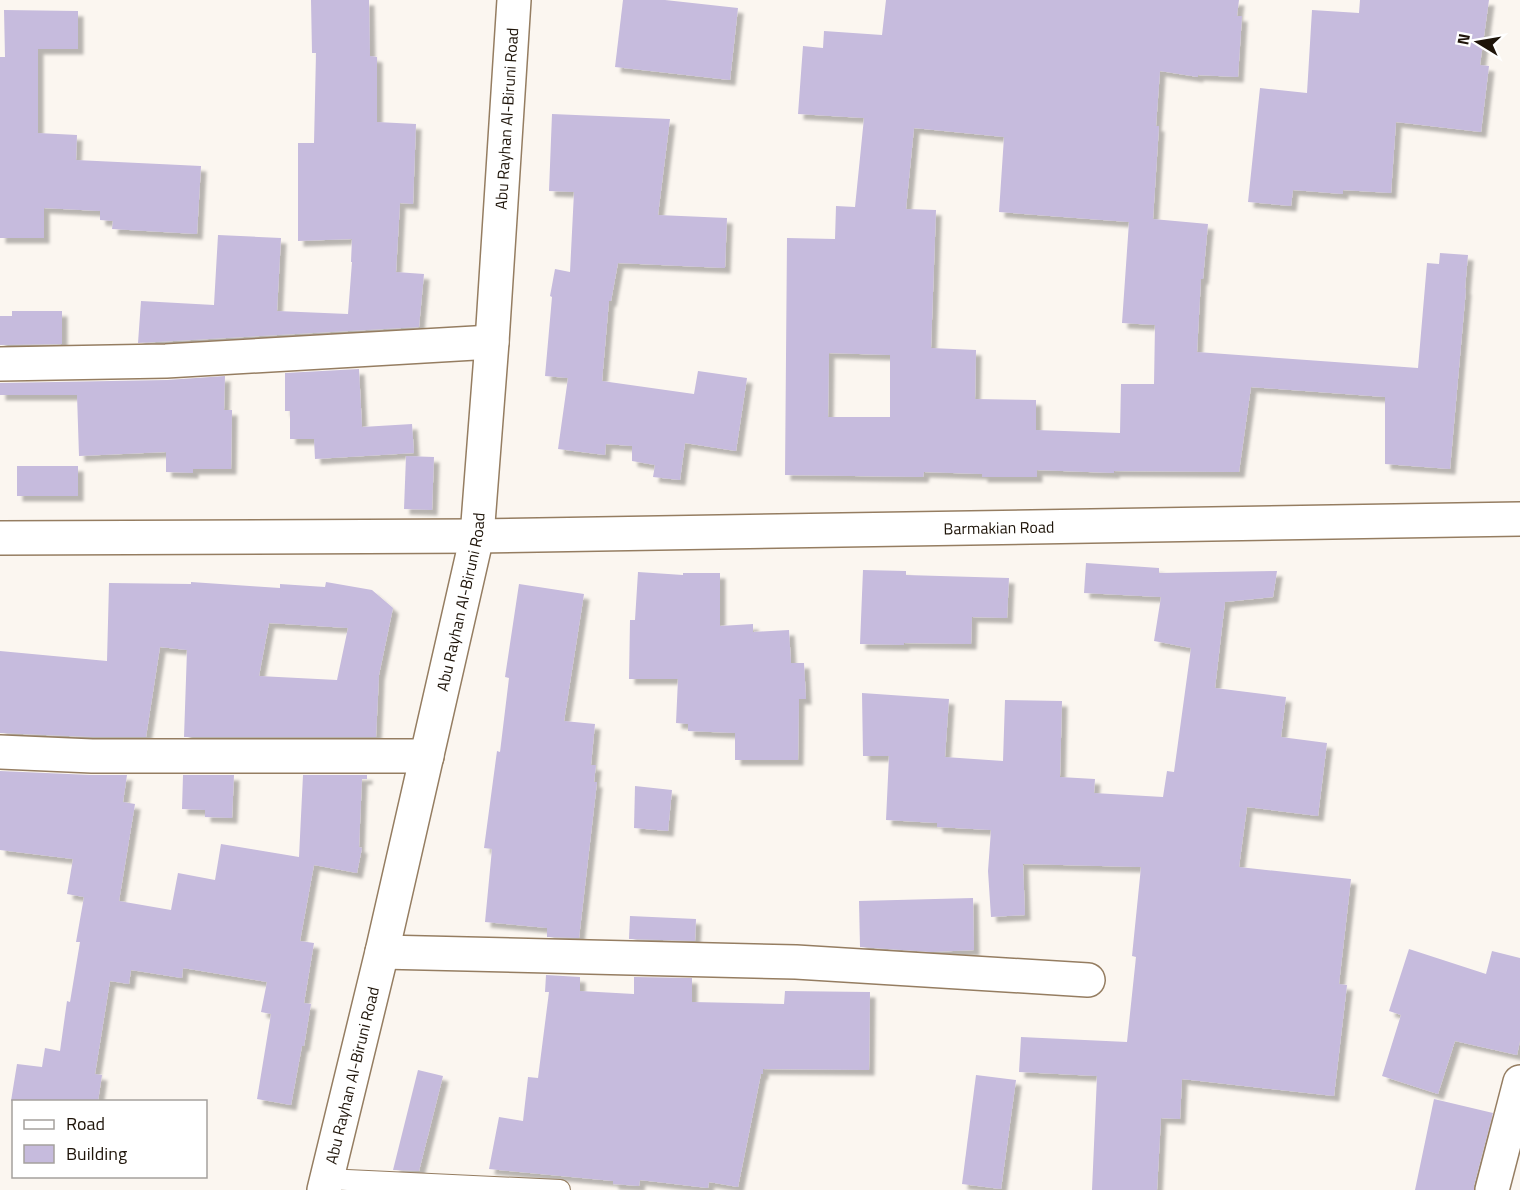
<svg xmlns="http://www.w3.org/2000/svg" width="1520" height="1190" viewBox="0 0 1520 1190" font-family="'Titillium Web',sans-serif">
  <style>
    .building { fill: #c6bbdd; fill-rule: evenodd; filter: url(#shadow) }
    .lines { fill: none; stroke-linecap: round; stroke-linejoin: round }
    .lane-casing { stroke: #957d61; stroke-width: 22 }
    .street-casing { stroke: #957d61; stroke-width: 36 }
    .secondary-casing { stroke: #957d61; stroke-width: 36 }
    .lane { stroke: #fff; stroke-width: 20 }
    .street { stroke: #fff; stroke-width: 33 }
    .secondary { stroke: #fff; stroke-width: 33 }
    .labels { text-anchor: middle; stroke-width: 4.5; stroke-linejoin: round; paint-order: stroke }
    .street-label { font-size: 16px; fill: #1e1409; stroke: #fff }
  </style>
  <defs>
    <filter id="shadow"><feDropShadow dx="5.5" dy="5.5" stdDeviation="1.5" flood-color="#0004"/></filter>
  </defs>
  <rect width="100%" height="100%" fill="#fbf6f0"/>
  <g class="building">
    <polygon points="311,0 369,0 370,56 377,57 377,122 416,124 413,204 400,203 396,272 424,274 419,327 138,343 141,301 214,305 218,235 281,238 277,311 348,314 352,262 351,262 352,239 298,241 298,143 314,143 316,53 312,53"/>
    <polygon points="623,0 665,0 738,8 730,80 615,67"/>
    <path d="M886,0H1239L1237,16H1242L1238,77L1198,75V77L1160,71L1156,126H1159L1153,219L1208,224L1203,279H1201L1197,352L1418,368L1427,263L1439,264L1440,253L1468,255L1465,289H1466L1450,469L1385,464V397L1251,387L1239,472L1114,471V473L1037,470V477H982V474L924,472L923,477L785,475L787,238L835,239L836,206L855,207L864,118L798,114L803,46L823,48L824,31L882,35ZM914,128L1004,137L999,212L1129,222L1122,323L1155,325L1154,384H1121L1120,433L1036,430V400L975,399L976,350L931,348L936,210L906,209ZM829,353L890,355V417H828Z"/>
    <polygon points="1360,0 1489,0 1480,65 1489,66 1481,132 1396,122 1391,193 1343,190 1343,194 1293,190 1291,206 1248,202 1260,88 1307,93 1312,10 1359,13"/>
    <polygon points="4,10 78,11 78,49 38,49 38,133 77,135 76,160 201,166 197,234 112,229 113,221 100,220 100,211 44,208 44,238 0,238 0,57 5,57"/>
    <polygon points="552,114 670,119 658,215 727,218 725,268 618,263 611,301 609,301 602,381 694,394 698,371 747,378 736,451 685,443 680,480 653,477 655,465 632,461 632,446 606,444 605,455 558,449 568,378 545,376 552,297 550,296 555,269 570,272 574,192 549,191"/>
    <polygon points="12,311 62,311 62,344 0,345 0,316 12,316"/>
    <polygon points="359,369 362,427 412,424 414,453 315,459 314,439 290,439 290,411 285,411 285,373"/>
    <polygon points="225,376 224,410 232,410 231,469 193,469 193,473 166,472 166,452 79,456 77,395 0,395 0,383 167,380"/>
    <polygon points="406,456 434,457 432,510 404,509"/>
    <rect x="17" y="466" width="61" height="30"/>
    <polygon points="1086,563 1159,568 1159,573 1277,571 1273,597 1225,602 1215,688 1286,697 1281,737 1327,743 1318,816 1247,807 1239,867 1351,879 1339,984 1347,985 1334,1096 1182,1079 1180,1119 1161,1118 1157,1190 1092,1190 1097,1076 1019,1072 1021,1037 1127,1042 1136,957 1132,956 1141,867 1023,864 1025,915 991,917 988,871 991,830 937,827 937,823 886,820 889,756 863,756 862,693 949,699 945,757 1003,761 1005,700 1062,701 1060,777 1095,779 1094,793 1163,797 1167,771 1174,772 1191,648 1154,641 1161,597 1084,593"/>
    <polygon points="863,570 906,571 906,575 1009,578 1007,618 972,617 971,644 904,643 904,645 860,644"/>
    <polygon points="638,572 683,575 683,573 720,573 720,626 753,624 753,632 789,630 791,663 804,663 806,699 799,699 798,760 735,760 735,733 688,731 688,724 676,723 678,679 629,679 630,620 635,620"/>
    <path d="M191,582L280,588V584L325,587L326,582L372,590L393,608L379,675L376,737H184L187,650L160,647L146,737H92L0,733V651L107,661L109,583L191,584ZM269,623L348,628L337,680L259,676Z"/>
    <polygon points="519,584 584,594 564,721 595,724 591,765 596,765 594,782 597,782 579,938 547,937 547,928 485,922 492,849 484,848 497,751 500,752 509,678 505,677"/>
    <polygon points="0,771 91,775 127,775 123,802 135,804 119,901 171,910 178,873 215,880 221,844 299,857 303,775 367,775 367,779 362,779 359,847 362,848 357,873 314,865 300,941 314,943 304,1003 311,1004 304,1046 302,1046 291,1105 257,1099 271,1014 261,1012 267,982 183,968 182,978 131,970 129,984 110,981 95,1074 102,1075 98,1101 11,1101 17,1064 42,1067 45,1048 60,1051 67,1001 70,1002 80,942 76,942 84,897 67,894 73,859 0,850"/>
    <polygon points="183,775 234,775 232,818 205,817 205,810 182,809"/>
    <polygon points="635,786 672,790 668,831 634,828"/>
    <polygon points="973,898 974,950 931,952 860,947 859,901"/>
    <polygon points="630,916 696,919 695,941 629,939"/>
    <polygon points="1409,949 1486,974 1492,951 1520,958 1520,1041 1517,1055 1455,1041 1438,1094 1382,1076 1401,1015 1389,1011"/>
    <polygon points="546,975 580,977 580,991 634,994 634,977 692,978 692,1002 784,1004 785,991 870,992 869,1070 763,1069 763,1074 761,1074 738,1187 709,1182 708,1188 640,1180 639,1186 613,1184 613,1181 489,1169 499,1117 523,1121 528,1077 538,1078 549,992 545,992"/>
    <polygon points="418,1070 443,1076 419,1171 393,1170"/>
    <polygon points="976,1075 1016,1080 1001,1189 962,1184"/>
    <polygon points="1434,1099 1493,1113 1474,1185 1474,1190 1415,1190"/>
  </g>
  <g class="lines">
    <defs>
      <polyline id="lane" points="326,1179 560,1190"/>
      <g id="street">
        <polyline points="0,364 166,361 492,342"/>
        <path id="s1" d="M0,538L477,536L1520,519"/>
        <polyline points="0,752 92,756 427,756"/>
        <polyline points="382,952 796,962 1088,980"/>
        <polyline points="1492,1190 1520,1082"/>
      </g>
      <g id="secondary">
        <path id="s2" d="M324,1190L382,952L477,536L492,342L514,0"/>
      </g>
    </defs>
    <use href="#lane" class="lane-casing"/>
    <use href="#street" class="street-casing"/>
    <use href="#secondary" class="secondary-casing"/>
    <use href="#lane" class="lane"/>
    <use href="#street" class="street"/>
    <use href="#secondary" class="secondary"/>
  </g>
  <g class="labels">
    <g class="street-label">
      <text dy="6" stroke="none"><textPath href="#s2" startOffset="1090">Abu Rayhan Al-Biruni Road</textPath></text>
      <text dy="6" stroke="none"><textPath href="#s1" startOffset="999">Barmakian Road</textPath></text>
      <text dy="6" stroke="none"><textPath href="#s2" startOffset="604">Abu Rayhan Al-Biruni Road</textPath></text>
      <text dy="6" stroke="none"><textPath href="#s2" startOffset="118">Abu Rayhan Al-Biruni Road</textPath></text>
    </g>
  </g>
  <rect x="12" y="1100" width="195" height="78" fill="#ffffff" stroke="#a5a19d" stroke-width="1.5"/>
  <rect x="24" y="1120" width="30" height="9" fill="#ffffff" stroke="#a5a19d" stroke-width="1.5"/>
  <text x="66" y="1130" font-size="18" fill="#1e1409">Road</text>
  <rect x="24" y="1145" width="30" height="18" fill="#c6bbdd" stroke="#a5a19d" stroke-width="1.5"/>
  <text x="66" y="1160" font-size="18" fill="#1e1409">Building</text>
  <g transform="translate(1478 42) rotate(281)" stroke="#ffffff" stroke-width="4.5" paint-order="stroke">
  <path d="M0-4.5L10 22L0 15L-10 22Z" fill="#1e1409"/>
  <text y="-9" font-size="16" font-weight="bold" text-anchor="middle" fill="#1e1409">N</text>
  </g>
</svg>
